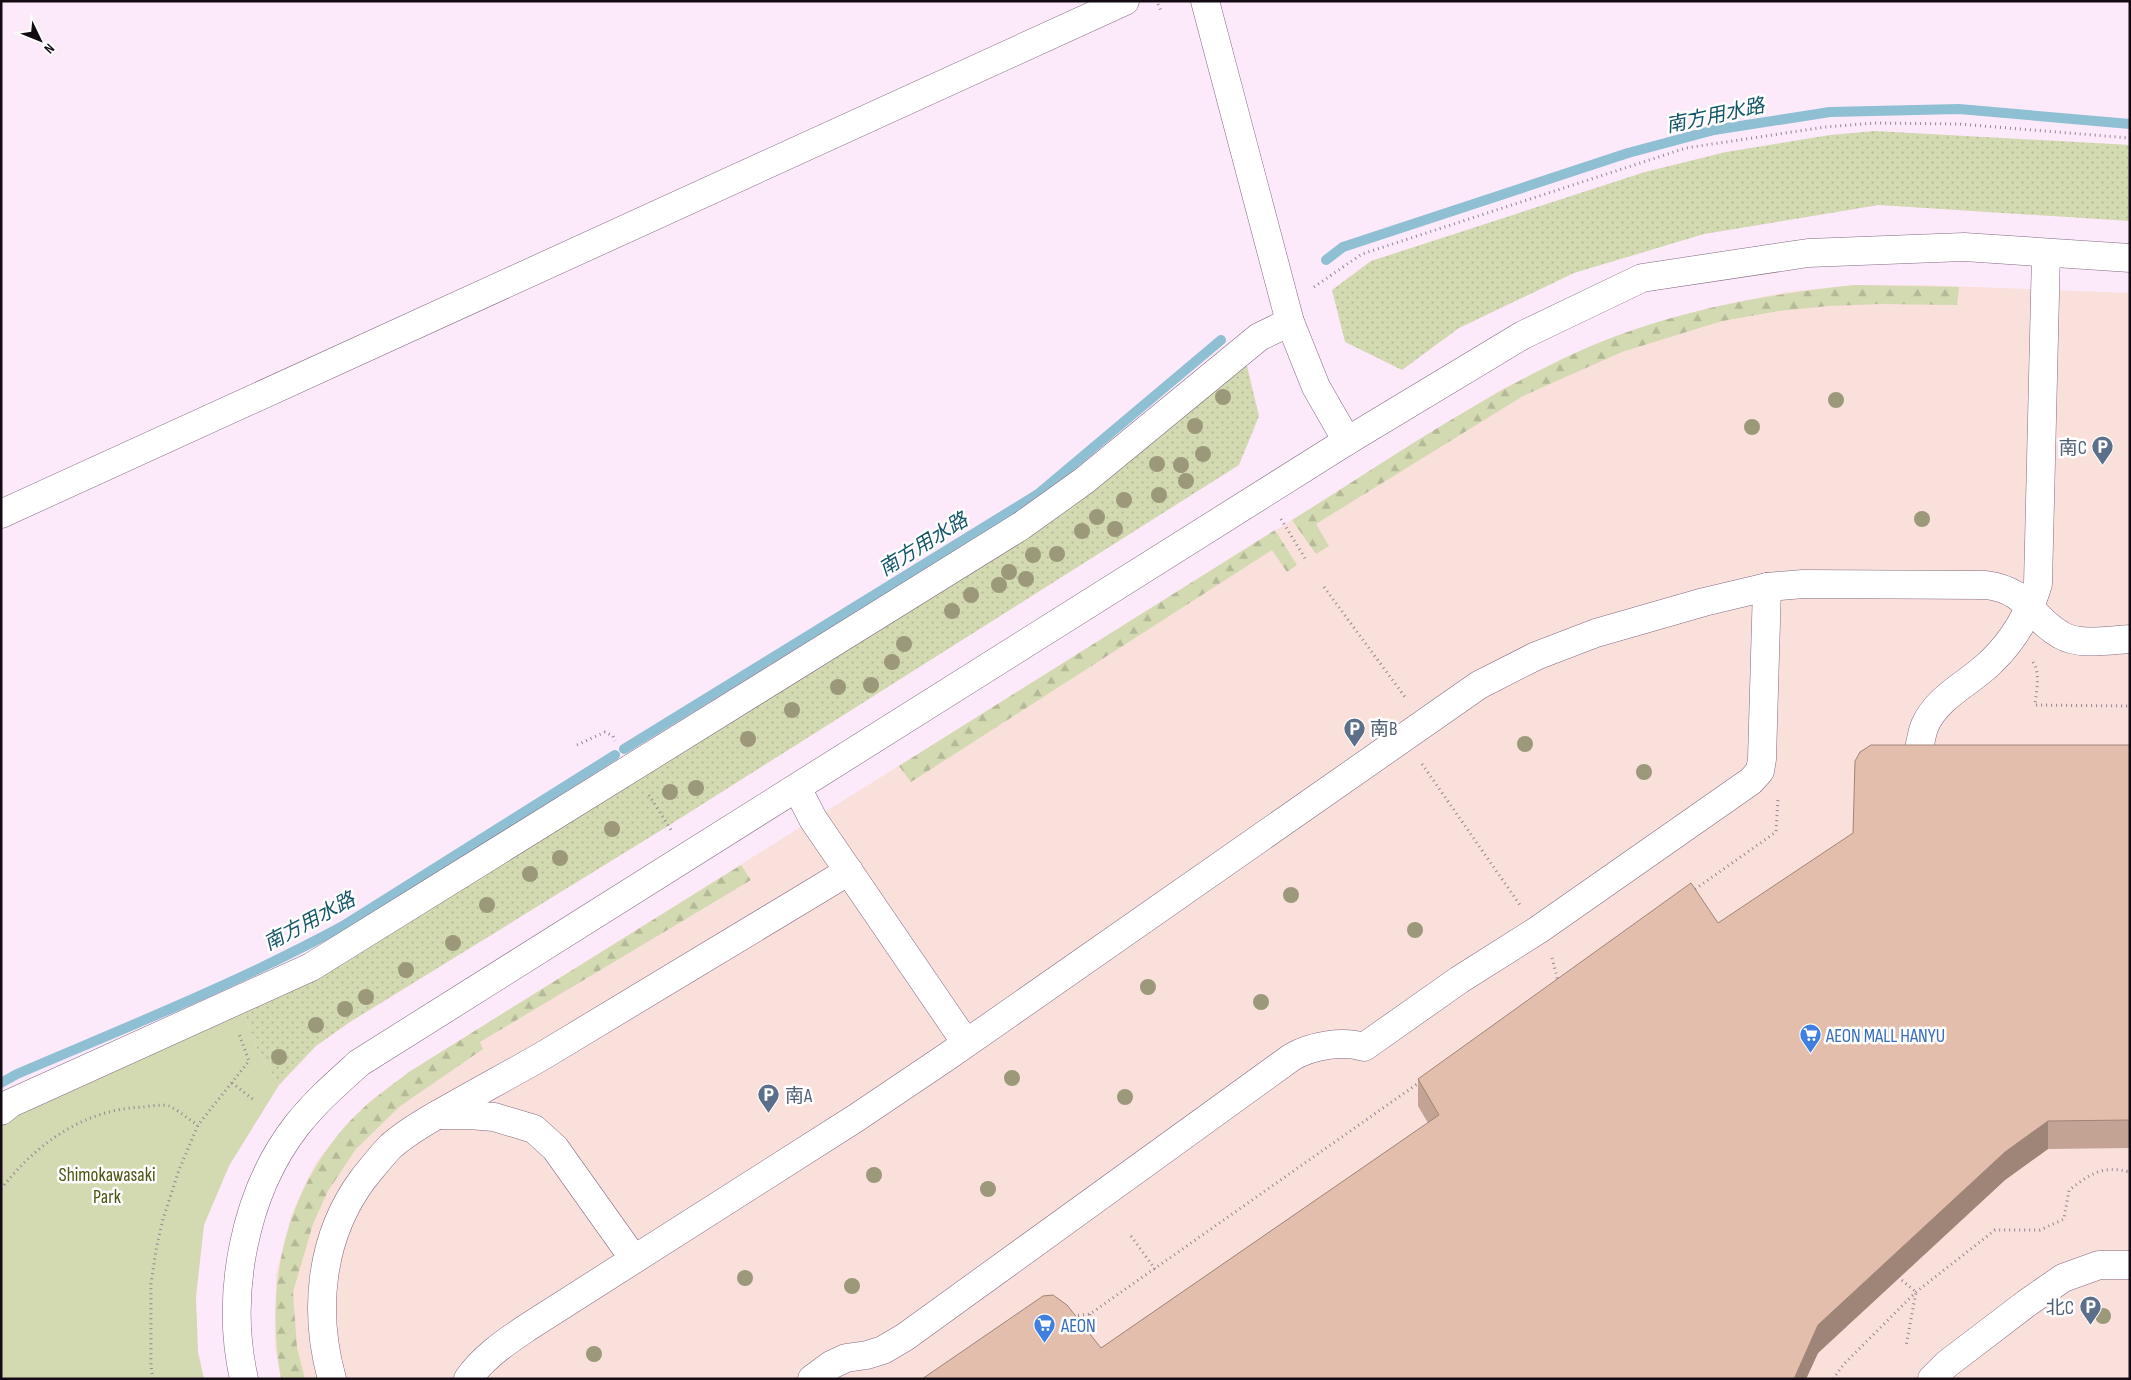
<svg xmlns="http://www.w3.org/2000/svg" width="2131" height="1380" viewBox="0 0 2131 1380" font-family="'Sofia Sans Condensed','Noto Sans JP',sans-serif">
  <style>
    .commercial { fill: #fae0db }
    .grass { fill: url(#grass-dots) }
    .forest { fill: url(#forest-firs) }
    .park { fill: #d3d9b1 }
    .lines { fill: none; stroke-linecap: round; stroke-linejoin: round }
    .stream { stroke: #8ebfd2; stroke-width: 10 }
    .minor-casing { stroke: #836981; stroke-width: 29 }
    .path { stroke: #948593; stroke-width: 3; stroke-dasharray: 1 4; stroke-linecap: butt }
    .minor { stroke: #fff; stroke-width: 28 }
    .tree { fill: #9c987a }
    .wall { fill: #c3a394 }
    .shaded-wall { fill: #9f8578 }
    .building { fill: #e3beac; stroke: #9f8578 }
    .labels { text-anchor: middle; stroke-width: 5; stroke-linejoin: round; paint-order: stroke }
    .service-label { font-size: 19px; fill: #4e5e75; stroke: #fefefe; text-anchor: end }
    .shop-label { font-size: 19px; fill: #366cbe; stroke: #fefefe; text-anchor: start }
    .park-label { font-size: 19px; fill: #4e5410; stroke: #fefefe }
    .water-label { font-size: 20px; font-style: italic; fill: #15556a; stroke: #fefefe }
  </style>
  <defs>
    <pattern id="grass-dots" width="8" height="8" patternUnits="userSpaceOnUse" patternTransform="scale(1.25)"><rect width="8" height="8" fill="#d3d9b1"/><path d="M2 2h.1M6 6h.1" fill="none" stroke="#b4b997" stroke-width="1.8" stroke-linecap="round"/></pattern>
    <pattern id="forest-firs" width="22" height="20" patternUnits="userSpaceOnUse" patternTransform="scale(1.25)"><rect width="22" height="20" fill="#d3d9b1"/><path d="M5 1l3.5 6h-7zM16 11l3.5 6h-7z" fill="#b4b997"/></pattern>
  </defs>
  <rect width="100%" height="100%" fill="#fceafb"/>
  <polygon class="commercial" points="1855,285 1921,285 2130,293 2130,1379 281,1379 275,1348 276,1275 291,1216 305,1184 315,1164 343,1128 371,1100 409,1072 1500,390 1574,354 1639,329 1709,308 1785,292"/>
  <g class="grass">
    <polygon points="1875,131 2130,145 2130,221 1879,205 1704,234 1574,273 1459,328 1402,370 1345,342 1332,290 1371,261 1645,172 1726,152 1830,135"/>
    <polygon points="1245,358 1259,416 1239,465 668,826 350,1022 316,1046 279,1085 257,1049 241,1006 635,774"/>
  </g>
  <g class="forest">
    <path d="M1855,285L1959,287L1957,305L1880,304L1829,306L1779,311L1722,321L1622,352L1523,396L1316,524L1329,546L1316,554L1292,520C1384,463 1474,400 1573,354C1661,313 1759,295 1855,285Z"/>
    <polygon points="1275,530 1297,565 1287,572 1272,550 911,782 899,766"/>
    <path d="M741,865L751,880L480,1042L483,1049L399,1107L356,1149L328,1191L313,1224L293,1292L297,1348L305,1379H281C265,1290 283,1199 343,1129C362,1106 386,1090 409,1072Z"/>
  </g>
  <polygon class="park" points="241,1006 257,1049 279,1085 229,1166 204,1225 196,1297 198,1352 204,1379 1,1379 1,1124 31,1102"/>
  <g class="lines">
    <g class="stream">
      <polyline points="1326,260 1343,247 1628,153 1714,130 1830,112 1959,109 2130,124"/>
      <polyline points="624,749 1038,494 1221,340"/>
      <path d="M1,1083L17,1074C127,1027 238,983 343,926L615,755"/>
    </g>
    <defs>
      <g id="minor">
        <polyline points="1205,1 1290,322 1316,387 1347,441"/>
        <polyline points="1,514 1125,1"/>
        <path d="M1919,748C1921,741 1922,732 1925,725C1938,696 1970,683 1991,662C2014,640 2029,614 2038,584L2046,254"/>
        <polyline points="797,788 813,819 966,1043"/>
        <polyline points="1,1111 11,1103 311,967 1021,526 1085,480 1259,337 1290,322"/>
        <polyline points="437,1115 469,1115 494,1117 534,1129 555,1148 634,1259"/>
        <path d="M244,1379C225,1295 244,1193 297,1125C315,1102 338,1082 359,1063L1347,441L1523,335L1642,278L1808,253L1964,247L2130,258"/>
        <path d="M332,1379C313,1311 320,1237 363,1179C372,1168 381,1156 391,1146C407,1132 426,1121 444,1111C477,1092 511,1074 544,1055C646,994 747,932 849,871"/>
        <path d="M468,1379C483,1357 506,1342 528,1327L856,1118L948,1056L1479,685L1536,656L1596,633L1704,602L1767,587L1803,584L1986,585C2030,591 2029,617 2061,635C2079,646 2109,640 2130,639"/>
        <path d="M812,1379L831,1365L846,1358L867,1355L883,1350L905,1337L1292,1057C1311,1046 1342,1040 1364,1047L1459,980L1538,930L1751,781L1760,771L1762,759L1767,587"/>
        <polyline points="1932,1379 1947,1364 2027,1303 2063,1278 2099,1265 2130,1265"/>
      </g>
    </defs>
    <use href="#minor" class="minor-casing"/>
    <g class="path">
      <polyline points="1158,4 1162,13"/>
      <polyline points="1314,287 1362,254 1686,148 1825,127 1875,123 1959,124 2130,138"/>
      <polyline points="1281,519 1306,560"/>
      <polyline points="1324,587 1405,697"/>
      <path d="M2033,662C2041,674 2036,692 2035,705L2130,706"/>
      <polyline points="577,745 605,732 613,736 615,741"/>
      <polyline points="1422,764 1520,905"/>
      <polyline points="649,795 671,830"/>
      <polyline points="1691,892 1776,832 1778,799"/>
      <polyline points="1552,958 1558,981"/>
      <polyline points="232,1083 254,1100"/>
      <path d="M1,1189C36,1144 84,1109 143,1107C150,1106 163,1104 169,1106C180,1111 189,1120 198,1125"/>
      <polyline points="1131,1236 1155,1269"/>
      <polyline points="1898,1277 1916,1292 1906,1346"/>
      <polyline points="1073,1316 1090,1314 1420,1082"/>
      <polyline points="1088,1335 1090,1314"/>
      <polyline points="153,1379 151,1366 151,1284 156,1250 163,1219 179,1170 198,1125 249,1061 239,1034"/>
      <path d="M1833,1379L1844,1364L1916,1292L1995,1230H2040L2064,1219L2069,1190C2091,1174 2101,1165 2130,1172"/>
    </g>
    <use href="#minor" class="minor"/>
  </g>
  <g class="tree">
    <circle cx="1223" cy="397" r="8"/>
    <circle cx="1836" cy="400" r="8"/>
    <circle cx="1195" cy="426" r="8"/>
    <circle cx="1752" cy="427" r="8"/>
    <circle cx="1203" cy="454" r="8"/>
    <circle cx="1157" cy="464" r="8"/>
    <circle cx="1181" cy="465" r="8"/>
    <circle cx="1186" cy="481" r="8"/>
    <circle cx="1159" cy="495" r="8"/>
    <circle cx="1124" cy="500" r="8"/>
    <circle cx="1097" cy="517" r="8"/>
    <circle cx="1922" cy="519" r="8"/>
    <circle cx="1115" cy="529" r="8"/>
    <circle cx="1082" cy="531" r="8"/>
    <circle cx="1057" cy="554" r="8"/>
    <circle cx="1033" cy="555" r="8"/>
    <circle cx="1009" cy="572" r="8"/>
    <circle cx="1026" cy="579" r="8"/>
    <circle cx="999" cy="585" r="8"/>
    <circle cx="971" cy="595" r="8"/>
    <circle cx="952" cy="611" r="8"/>
    <circle cx="904" cy="644" r="8"/>
    <circle cx="892" cy="662" r="8"/>
    <circle cx="871" cy="685" r="8"/>
    <circle cx="838" cy="687" r="8"/>
    <circle cx="792" cy="710" r="8"/>
    <circle cx="748" cy="739" r="8"/>
    <circle cx="1525" cy="744" r="8"/>
    <circle cx="1644" cy="772" r="8"/>
    <circle cx="696" cy="788" r="8"/>
    <circle cx="670" cy="792" r="8"/>
    <circle cx="612" cy="829" r="8"/>
    <circle cx="560" cy="858" r="8"/>
    <circle cx="530" cy="874" r="8"/>
    <circle cx="1291" cy="895" r="8"/>
    <circle cx="487" cy="905" r="8"/>
    <circle cx="1415" cy="930" r="8"/>
    <circle cx="453" cy="943" r="8"/>
    <circle cx="406" cy="970" r="8"/>
    <circle cx="1148" cy="987" r="8"/>
    <circle cx="366" cy="997" r="8"/>
    <circle cx="1261" cy="1002" r="8"/>
    <circle cx="345" cy="1009" r="8"/>
    <circle cx="316" cy="1025" r="8"/>
    <circle cx="279" cy="1057" r="8"/>
    <circle cx="1012" cy="1078" r="8"/>
    <circle cx="1125" cy="1097" r="8"/>
    <circle cx="874" cy="1175" r="8"/>
    <circle cx="988" cy="1189" r="8"/>
    <circle cx="745" cy="1278" r="8"/>
    <circle cx="852" cy="1286" r="8"/>
    <circle cx="2103" cy="1316" r="8"/>
    <circle cx="594" cy="1354" r="8"/>
  </g>
  <polygon class="wall" points="2130,745 2130,1148 2048,1149 2005,1180 1818,1353 1806,1379 922,1379 1101,1348 1428,1123 1418,1106 1418,1079 1718,923"/>
  <polygon class="shaded-wall" points="2048,1121 2048,1149 2005,1180 1818,1353 1806,1379 1794,1379 1818,1325 2005,1152"/>
  <polygon class="building" points="1871,745 2130,745 2130,1120 2048,1121 2005,1152 1818,1325 1794,1379 922,1379 1043,1296 1053,1295 1067,1305 1101,1348 1439,1115 1418,1079 1691,883 1718,923 1853,833 1855,761 1860,752"/>
  <defs>
    <symbol id="parking-pin" viewBox="-11 -11 22 30"><path d="M0 17L-7.5 6A9.5 9.5 0 1 1 7.5 6Z" fill="#5c6f8a" stroke="#fefefe"/><path d="M-3.5-5.5H1a3.5 3.5 0 0 1 0 7H-1V5.5H-3.5ZM-1-3.4V-.6H.8a1.4 1.4 0 0 0 0-2.8Z" fill="#fff"/></symbol>
    <symbol id="supermarket-pin" viewBox="-11 -11 22 30"><path d="M0 17L-7.5 6A9.5 9.5 0 1 1 7.5 6Z" fill="#3f7fe0" stroke="#fefefe"/><path d="M-6-5.5h2.5l.6 2H6L4.5 2H-2.5L-4.4-4H-6ZM-1.5 3.2a1.3 1.3 0 1 0 .1 0ZM3 3.2a1.3 1.3 0 1 0 .1 0Z" fill="#fff"/></symbol>
  </defs>
  <g fill-rule="evenodd">
    <use href="#parking-pin" x="2090" y="434" width="25" height="34"/>
    <use href="#parking-pin" x="1342" y="716" width="25" height="34"/>
    <use href="#supermarket-pin" x="1798" y="1022" width="25" height="34"/>
    <use href="#parking-pin" x="756" y="1082" width="25" height="34"/>
    <use href="#parking-pin" x="2078" y="1294" width="25" height="34"/>
    <use href="#supermarket-pin" x="1032" y="1312" width="25" height="34"/>
  </g>
  <g class="labels">
    <g class="service-label">
      <text x="2087" y="454">南C</text>
      <text x="1370" y="735" text-anchor="start">南B</text>
      <text x="785" y="1102" text-anchor="start">南A</text>
      <text x="2074" y="1314">北C</text>
    </g>
    <g class="shop-label">
      <text x="1826" y="1042">AEON MALL HANYU</text>
      <text x="1061" y="1332">AEON</text>
    </g>
    <g class="park-label">
      <text x="107" y="1181">Shimokawasaki<tspan x="107" dy="22">Park</tspan></text>
    </g>
    <g class="water-label">
      <text transform="translate(1715 115) rotate(-12)" y="7">南方用水路</text>
      <text transform="translate(923 544) rotate(-32)" y="7">南方用水路</text>
      <text transform="translate(309 921) rotate(-28)" y="7">南方用水路</text>
    </g>
  </g>
  <rect width="2131" height="1380" fill="none" stroke="#140a13" stroke-width="5"/>
  <g transform="translate(40 40) rotate(133)" stroke="#fefefe" stroke-width="4" paint-order="stroke">
  <path d="M0-4L9 19L0 12L-9 19Z" fill="#140a13"/>
  <text y="-8" font-size="14" font-weight="bold" text-anchor="middle" fill="#140a13">N</text>
  </g>
</svg>
